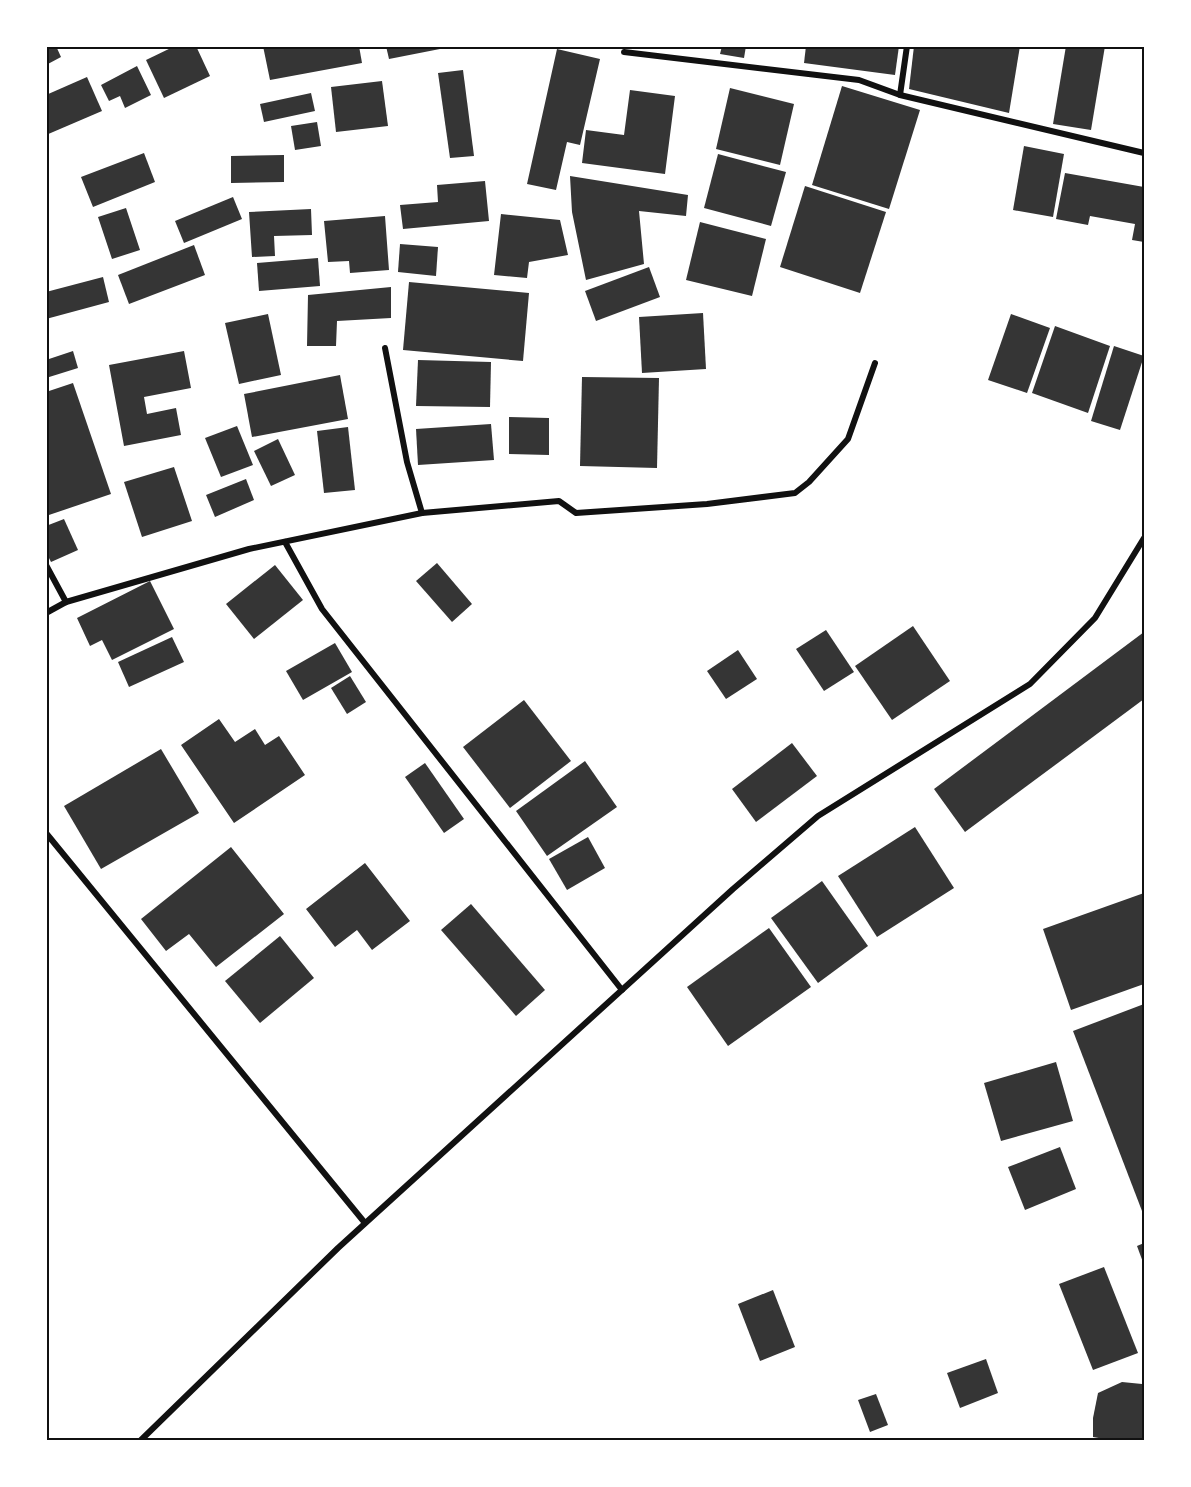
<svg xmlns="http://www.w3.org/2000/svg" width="1191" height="1487" viewBox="0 0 1191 1487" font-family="'PT Sans Narrow',sans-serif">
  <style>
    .building { fill: #353535 }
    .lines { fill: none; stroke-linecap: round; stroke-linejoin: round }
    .minor { stroke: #111; stroke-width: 6 }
    .neatline { fill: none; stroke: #111; stroke-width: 2 }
  </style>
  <rect width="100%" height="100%" fill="#fff"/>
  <g class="building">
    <polygon points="46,46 56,46 61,57 46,65"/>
    <polygon points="175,46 196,46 210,76 164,98 146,60"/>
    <polygon points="263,46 359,46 362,63 270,80"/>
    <polygon points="386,46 445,46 445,48 389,59"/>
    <polygon points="722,46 746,46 744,58 720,54"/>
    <polygon points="806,46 899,46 895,75 804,63"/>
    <polygon points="914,46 1020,46 1009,113 909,89"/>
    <polygon points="1066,46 1105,46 1091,130 1053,124"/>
    <polygon points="557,49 600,59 580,145 567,142 556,190 527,184"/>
    <polygon points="137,66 151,95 125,108 120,96 109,101 101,85"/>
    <polygon points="463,70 474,156 450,158 438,73"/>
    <polygon points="87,77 102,111 46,135 46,95"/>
    <polygon points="382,81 388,126 336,132 331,87"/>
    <polygon points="842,86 920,110 889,209 812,185"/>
    <polygon points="730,88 794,104 780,165 716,149"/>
    <polygon points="630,90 675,96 665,174 582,163 586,130 624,135"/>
    <polygon points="311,93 315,111 264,122 260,104"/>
    <polygon points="317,122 321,146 295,150 291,126"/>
    <polygon points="1024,146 1064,154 1053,217 1013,210"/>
    <polygon points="144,153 155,182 93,207 81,177"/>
    <polygon points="718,154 786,172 771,226 704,208"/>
    <polygon points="284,155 284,182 231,183 231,156"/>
    <polygon points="1065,173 1144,187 1144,242 1132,240 1135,224 1090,216 1088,225 1056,219"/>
    <polygon points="570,176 688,195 686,216 639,211 644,264 586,280 572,212"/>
    <polygon points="485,181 489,221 403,229 400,205 438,202 437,185"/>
    <polygon points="805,186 886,212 860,293 780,267"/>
    <polygon points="233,197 242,219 184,243 175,221"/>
    <polygon points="126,208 140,250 112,259 98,217"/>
    <polygon points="311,209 312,235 274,236 275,256 252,257 249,212"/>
    <polygon points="501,214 560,220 568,255 529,262 527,278 494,275"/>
    <polygon points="385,216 389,270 350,273 349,261 328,262 324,221"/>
    <polygon points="700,222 766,239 752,296 686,280"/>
    <polygon points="400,244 438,247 436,276 398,272"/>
    <polygon points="194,245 205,275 129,304 118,275"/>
    <polygon points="318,258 320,286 259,291 257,263"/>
    <polygon points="649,267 660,297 596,321 585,291"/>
    <polygon points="103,277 109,302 46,319 46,292"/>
    <polygon points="409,282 529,293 523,361 403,350"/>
    <polygon points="391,287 391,318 337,321 336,346 307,346 308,295"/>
    <polygon points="703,313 706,369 642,373 639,317"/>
    <polygon points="268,314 281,375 239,384 225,323"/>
    <polygon points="1011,314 1050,328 1027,393 988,380"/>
    <polygon points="1055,326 1110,346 1088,413 1032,393"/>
    <polygon points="1114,346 1144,356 1120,430 1091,421"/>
    <polygon points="73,351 78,368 46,378 46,360"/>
    <polygon points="184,351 191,388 144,397 147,414 176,408 181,435 124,446 109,365"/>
    <polygon points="418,360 491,362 490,407 416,406"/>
    <polygon points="340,375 348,419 252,437 244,394"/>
    <polygon points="582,377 659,378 657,468 580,466"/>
    <polygon points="73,383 111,494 46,516 46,392"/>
    <polygon points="509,417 549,418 549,455 509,454"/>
    <polygon points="491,424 494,460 418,465 416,429"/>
    <polygon points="237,426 253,465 221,477 205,438"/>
    <polygon points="348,427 355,490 324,493 317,431"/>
    <polygon points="278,439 295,475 271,486 254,451"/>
    <polygon points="174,467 192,521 142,537 124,482"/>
    <polygon points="246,479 254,500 215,517 206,495"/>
    <polygon points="64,519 78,550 51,562 46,552 46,526"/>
    <polygon points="437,563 472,604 452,622 416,581"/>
    <polygon points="275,565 303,600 254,639 226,604"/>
    <polygon points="150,581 174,629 112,660 102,640 90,646 77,618"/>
    <polygon points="913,626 950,681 892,720 855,666"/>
    <polygon points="826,630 854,672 824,691 796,649"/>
    <polygon points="1144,632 1144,699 965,832 934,789"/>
    <polygon points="172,637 184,662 129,687 118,662"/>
    <polygon points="335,643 352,672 303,700 286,671"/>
    <polygon points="738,650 757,679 726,699 707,671"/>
    <polygon points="350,676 366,702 347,714 331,688"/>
    <polygon points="524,700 571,761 510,808 463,747"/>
    <polygon points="219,719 235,742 255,729 265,745 279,736 305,775 234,823 181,745"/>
    <polygon points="792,743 817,776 756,822 732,789"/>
    <polygon points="161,749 199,813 101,869 64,806"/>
    <polygon points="585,761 617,807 547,856 516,811"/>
    <polygon points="425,763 464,819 444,833 405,777"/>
    <polygon points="915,827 954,888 877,937 838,876"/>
    <polygon points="588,837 605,868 567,890 549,859"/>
    <polygon points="231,847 284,914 216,967 189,934 166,951 141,919"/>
    <polygon points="365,863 410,921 372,950 357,930 335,947 306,909"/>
    <polygon points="822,881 868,946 818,983 771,918"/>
    <polygon points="1144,893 1144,984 1071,1010 1043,929"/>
    <polygon points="471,904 545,990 516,1016 441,930"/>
    <polygon points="769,928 811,987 728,1046 687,987"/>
    <polygon points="280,936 314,978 260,1023 225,981"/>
    <polygon points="1144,1004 1144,1210 1142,1211 1073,1031"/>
    <polygon points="1056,1062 1073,1121 1001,1141 984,1083"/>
    <polygon points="1060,1147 1076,1189 1025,1210 1008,1167"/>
    <polygon points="1144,1243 1144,1265 1137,1246"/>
    <polygon points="1104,1267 1138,1353 1093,1370 1059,1284"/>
    <polygon points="773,1290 795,1347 760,1361 738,1304"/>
    <polygon points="986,1359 998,1393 960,1408 947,1373"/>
    <polygon points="1122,1382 1142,1384 1144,1387 1144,1437 1142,1440 1110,1440 1093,1437 1093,1418 1098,1393"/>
    <polygon points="876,1394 888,1425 870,1432 858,1400"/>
  </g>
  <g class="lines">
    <g class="minor">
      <polyline points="624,52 859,80 900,95 1144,153"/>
      <polyline points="900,95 907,46"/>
      <polyline points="385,348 407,462 422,513"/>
      <polyline points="285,542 322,609 622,990"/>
      <polyline points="46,565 66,602"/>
      <polyline points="46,613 66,602 249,549 422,513 559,501 576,513 707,504 795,493 809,482 848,439 875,363"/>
      <polyline points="46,833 365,1223"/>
      <polyline points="141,1440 338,1248 733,889 818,816 1030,684 1095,618 1144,538"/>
    </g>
  </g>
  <rect width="1191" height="1487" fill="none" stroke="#ffffff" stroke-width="96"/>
  <rect x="48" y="48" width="1095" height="1391" class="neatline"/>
</svg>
